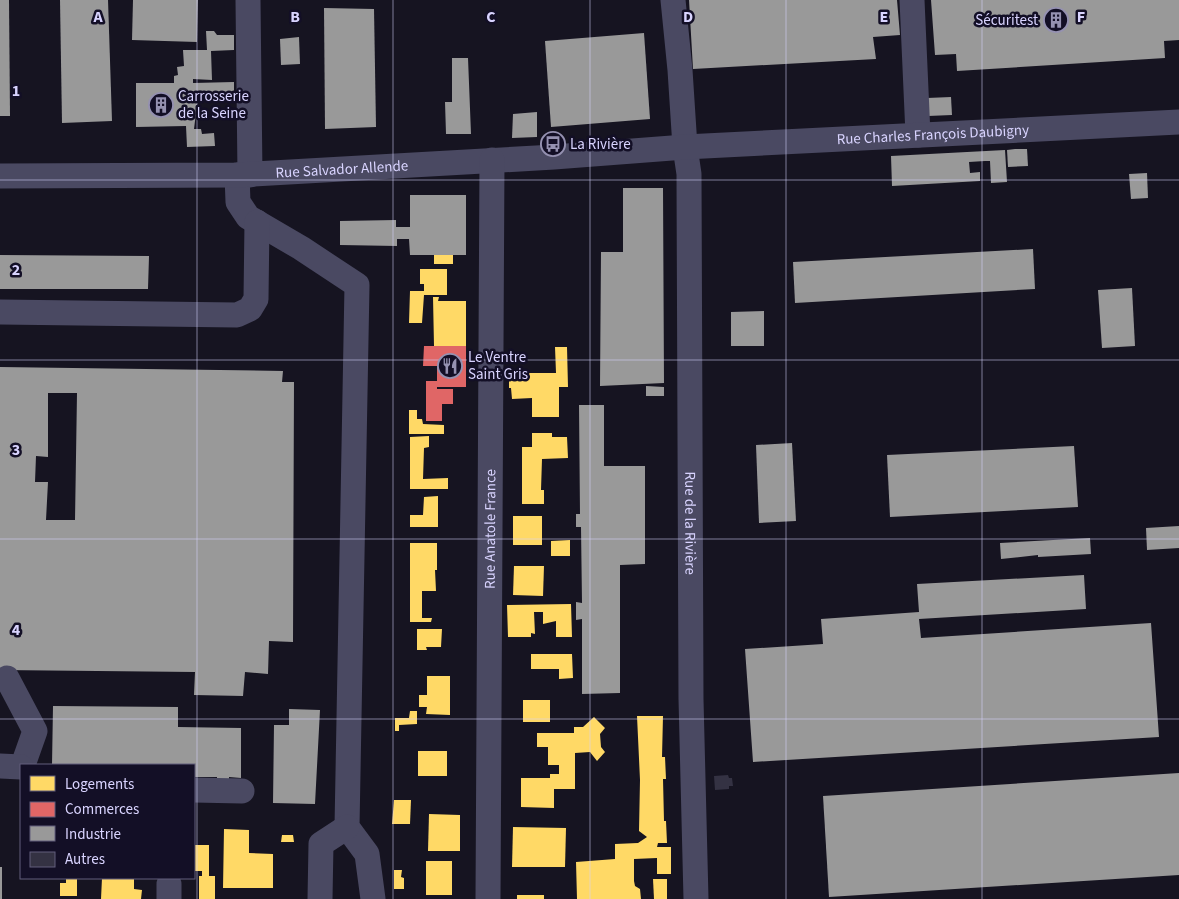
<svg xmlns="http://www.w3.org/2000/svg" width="1179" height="899" viewBox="0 0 1179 899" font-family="'Source Sans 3',sans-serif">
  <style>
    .homes { fill: #ffd966 }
    .shops { fill: #e06666 }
    .industry { fill: #999; fill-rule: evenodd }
    .building { fill: #343243 }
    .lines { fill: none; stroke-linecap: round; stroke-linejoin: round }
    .minor { stroke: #4a4962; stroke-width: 25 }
    .grid { fill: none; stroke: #d9d4ff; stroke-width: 1; stroke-opacity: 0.55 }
    .labels { text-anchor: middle; stroke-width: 5; stroke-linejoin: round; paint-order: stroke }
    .poi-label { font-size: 15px; fill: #d9d4ff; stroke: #130f26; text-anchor: start }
    .street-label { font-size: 15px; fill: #d9d4ff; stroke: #130f26 }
    .grid-label { font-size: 16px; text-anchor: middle; font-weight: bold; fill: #d9d4ff; stroke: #130f26; stroke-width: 5; stroke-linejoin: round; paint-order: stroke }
  </style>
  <rect width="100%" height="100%" fill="#161421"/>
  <g class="homes">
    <polygon points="434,254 453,255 453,264 434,264"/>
    <polygon points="420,269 447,269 447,295 424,295 422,323 409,323 410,291 424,291 424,284 420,284"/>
    <polygon points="433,297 439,297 438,301 466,301 466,346 434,346"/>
    <polygon points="555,347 567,347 568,387 559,387 559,417 532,417 532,398 512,399 511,388 509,388 509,378 524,377 523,373 556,373"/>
    <polygon points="409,410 417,410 417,419 422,419 423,424 444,425 444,434 409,434"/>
    <polygon points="532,433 552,433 552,437 567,437 568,458 542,459 541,490 544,490 544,504 522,504 522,447 532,447"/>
    <polygon points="429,436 429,447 424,448 423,479 448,478 448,489 410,489 410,437"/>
    <polygon points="438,496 438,527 410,527 410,515 423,515 424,497"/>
    <rect x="513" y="516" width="29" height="29"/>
    <polygon points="570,540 570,556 551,556 551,541"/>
    <polygon points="410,543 437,543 437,570 435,570 436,591 422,591 422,618 432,618 431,622 410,622"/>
    <polygon points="514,566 544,566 543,596 513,595"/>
    <polygon points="571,604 572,637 556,637 556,621 543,624 543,612 534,612 535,634 531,633 531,637 508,637 507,605"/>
    <polygon points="417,629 442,629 441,647 426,647 427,650 417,650"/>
    <polygon points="531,654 572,654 573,678 559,679 559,669 531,669"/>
    <polygon points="427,676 450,676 450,715 426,714 427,707 419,707 419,695 427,695"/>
    <rect x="523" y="700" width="27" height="22"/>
    <polygon points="410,711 417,711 417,724 399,725 399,731 395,731 395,718 409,718"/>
    <polygon points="637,716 663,716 662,757 665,757 666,779 663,779 664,821 666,821 667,843 658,843 657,847 671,847 671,874 657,874 657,858 634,859 634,881 635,886 640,889 641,899 577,899 576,862 615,859 615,844 638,843 647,837 639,831 640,780"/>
    <polygon points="594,717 605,728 600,734 601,747 605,752 597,761 590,752 575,753 575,789 554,789 554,808 521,807 521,778 550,778 550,774 559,774 559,765 548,765 548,747 537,747 537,733 574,733 574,727 583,727"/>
    <rect x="418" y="751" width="29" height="25"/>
    <polygon points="394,800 411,800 410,824 392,824"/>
    <polygon points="429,814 460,815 460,851 428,851"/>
    <polygon points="513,827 566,828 565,867 512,867"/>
    <polygon points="224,829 249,830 249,853 273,854 273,888 223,888"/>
    <polygon points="282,835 293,835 294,842 281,842"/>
    <polygon points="194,845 209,845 209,876 215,876 215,899 199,899 199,876 202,876 202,871 194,871"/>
    <rect x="426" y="861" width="26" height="34"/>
    <polygon points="394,870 402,870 401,877 404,878 404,889 394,889"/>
    <polygon points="66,878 77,878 77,896 60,896 60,883 66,883"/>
    <polygon points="102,878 134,878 134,889 142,890 141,899 101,899"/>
    <polygon points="653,879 667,879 667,899 654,899"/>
    <rect x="517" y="895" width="27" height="4"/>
  </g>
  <polygon class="shops" points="424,346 466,346 466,387 437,387 437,389 453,389 453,404 442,404 442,421 426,421 426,381 437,381 437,366 423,366"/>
  <g class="industry">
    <polygon points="0,0 9,0 10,116 0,116"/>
    <polygon points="60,0 108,0 112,121 62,123"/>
    <polygon points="133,0 198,0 197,42 132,40"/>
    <polygon points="689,0 897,0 900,35 873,37 876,59 693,69"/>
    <polygon points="931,0 1179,0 1179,40 1164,41 1165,58 957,71 956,54 935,55"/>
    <polygon points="324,8 374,9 376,127 325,129"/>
    <polygon points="206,31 214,31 217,35 234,35 234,50 211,51 212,80 193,79 193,83 234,82 234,98 198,97 194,129 201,129 202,134 214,133 215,146 187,147 186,126 136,127 136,83 174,83 174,76 178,75 177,67 184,66 183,50 207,50"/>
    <polygon points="644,33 650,119 551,127 545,41"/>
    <polygon points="299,37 300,64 281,65 280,39"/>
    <polygon points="452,58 468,58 471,134 446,134 445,102 452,102"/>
    <polygon points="951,97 952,115 928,116 927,98"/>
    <polygon points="537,112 537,137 512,138 513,114"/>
    <polygon points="1015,149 1027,149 1028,166 1008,167 1007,150"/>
    <polygon points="1005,150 1007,182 991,183 990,161 985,161 969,162 970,173 980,172 980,181 892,186 891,156"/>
    <polygon points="1147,173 1148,198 1131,199 1129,174"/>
    <polygon points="623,188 663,188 664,383 600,386 601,252 623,252"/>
    <polygon points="410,195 466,195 466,255 410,255 409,239 397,239 397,246 340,245 340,221 396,220 396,227 410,227"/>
    <polygon points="1033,249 1035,289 795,303 793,262"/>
    <polygon points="0,255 149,256 148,289 0,289"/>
    <polygon points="1132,288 1135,346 1102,348 1098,290"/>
    <polygon points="764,311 764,346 731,346 731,312"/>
    <path d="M0,367L283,371L282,382H294L293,642L269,641L268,674L245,672L243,696L194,695L195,672L0,670ZM48,393H77L75,520H46L48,482H35L36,456L48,457Z"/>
    <polygon points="646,386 664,387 664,396 646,396"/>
    <polygon points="579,405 604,405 604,466 645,466 645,564 620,565 620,693 582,694 582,619 576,620 576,602 582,603 581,527 576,527 576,514 580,514"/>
    <polygon points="792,443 796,521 759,523 756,445"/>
    <polygon points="1074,446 1078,507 890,517 887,455"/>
    <polygon points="1179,526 1179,548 1147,550 1146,528"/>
    <polygon points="1090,538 1091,554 1038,557 1038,555 1001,559 1000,543"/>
    <polygon points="1084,575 1086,609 919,619 921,638 1151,623 1159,737 753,762 745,649 823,644 821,619 919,612 917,584"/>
    <polygon points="53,706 178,707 178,727 241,728 241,778 229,777 229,785 217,784 217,777 194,777 194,765 52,765"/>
    <polygon points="289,709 320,710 315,804 273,803 274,725 289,725"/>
    <polygon points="1179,773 1179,875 829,897 823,796"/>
    <rect x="0" y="867" width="2" height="32"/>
  </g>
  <polygon class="building" points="728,775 729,778 732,778 733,786 729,786 729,789 715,790 714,776"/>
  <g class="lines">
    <g class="minor">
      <polyline points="248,0 250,175"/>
      <path id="s1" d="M673,0L680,70L685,147L689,174L691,699L696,899"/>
      <polyline points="912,0 918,135"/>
      <polyline points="237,175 238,202 248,217 301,248 357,285 347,827 367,854 373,899"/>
      <path id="s2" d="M0,176L237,175L554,157L685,147L1179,122"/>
      <polyline points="0,312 237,315 250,309 256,299 257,222"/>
      <polyline points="7,678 35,731 23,765"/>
      <polyline points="0,766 21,767"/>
      <polyline points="194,790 242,791"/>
      <polyline points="169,899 169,884"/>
      <polyline points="320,899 321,844 347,827"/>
      <path id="s3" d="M488,899L492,160"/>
    </g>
  </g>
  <path class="grid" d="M197,0V899M393,0V899M590,0V899M786,0V899M982,0V899M0,180H1179M0,360H1179M0,539H1179M0,719H1179"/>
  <defs>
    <symbol id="building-ring" viewBox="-11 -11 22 22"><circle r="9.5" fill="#130f26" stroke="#9591b1" stroke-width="1.5"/><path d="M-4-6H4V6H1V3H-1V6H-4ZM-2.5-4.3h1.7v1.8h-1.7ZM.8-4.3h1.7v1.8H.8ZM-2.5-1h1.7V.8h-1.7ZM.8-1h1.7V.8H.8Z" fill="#9591b1"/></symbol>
    <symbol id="bus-ring" viewBox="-11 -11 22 22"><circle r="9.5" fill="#130f26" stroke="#9591b1" stroke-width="1.5"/><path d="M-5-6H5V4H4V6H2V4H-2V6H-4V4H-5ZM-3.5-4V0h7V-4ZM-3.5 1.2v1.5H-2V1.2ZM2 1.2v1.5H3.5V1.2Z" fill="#9591b1"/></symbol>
    <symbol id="restaurant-ring" viewBox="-11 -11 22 22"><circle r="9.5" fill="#130f26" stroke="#9591b1" stroke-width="1.5"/><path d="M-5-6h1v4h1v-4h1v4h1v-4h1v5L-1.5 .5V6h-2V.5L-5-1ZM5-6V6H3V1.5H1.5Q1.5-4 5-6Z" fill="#9591b1"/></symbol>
  </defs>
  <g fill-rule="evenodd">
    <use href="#building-ring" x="1042" y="6" width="28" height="28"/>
    <use href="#building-ring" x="147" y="91" width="28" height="28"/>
    <use href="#bus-ring" x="539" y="130" width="28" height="28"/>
    <use href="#restaurant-ring" x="436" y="352" width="28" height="28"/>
  </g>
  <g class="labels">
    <g class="poi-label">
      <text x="1038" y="25" text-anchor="end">Sécuritest</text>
      <text x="178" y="101">Carrosserie<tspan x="178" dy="17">de la Seine</tspan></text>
      <text x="570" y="149">La Rivière</text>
      <text x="468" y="362">Le Ventre<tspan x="468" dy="17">Saint Gris</tspan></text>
    </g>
    <g class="street-label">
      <text dy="5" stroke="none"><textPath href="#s2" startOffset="934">Rue Charles François Daubigny</textPath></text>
      <text dy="5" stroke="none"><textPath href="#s2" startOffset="342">Rue Salvador Allende</textPath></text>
      <text dy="5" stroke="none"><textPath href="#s1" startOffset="524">Rue de la Rivière</textPath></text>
      <text dy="5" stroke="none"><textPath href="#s3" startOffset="370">Rue Anatole France</textPath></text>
    </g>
  </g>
  <g class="grid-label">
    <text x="98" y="22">A</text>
    <text x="295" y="22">B</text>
    <text x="491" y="22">C</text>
    <text x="688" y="22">D</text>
    <text x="884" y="22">E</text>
    <text x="1081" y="22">F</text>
    <text x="16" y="96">1</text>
    <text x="16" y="275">2</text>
    <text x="16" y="455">3</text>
    <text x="16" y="635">4</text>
  </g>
  <rect x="20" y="764" width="175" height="115" fill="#130f26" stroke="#625e7d"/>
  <rect x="30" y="776" width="25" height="15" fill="#ffd966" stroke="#625e7d"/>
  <text x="65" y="789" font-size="15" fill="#d9d4ff">Logements</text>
  <rect x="30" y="802" width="25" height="15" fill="#e06666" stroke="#625e7d"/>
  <text x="65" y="814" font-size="15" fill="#d9d4ff">Commerces</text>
  <rect x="30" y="826" width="25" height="15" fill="#999999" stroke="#625e7d"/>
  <text x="65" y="839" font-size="15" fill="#d9d4ff">Industrie</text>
  <rect x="30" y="852" width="25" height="15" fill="#343243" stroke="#625e7d"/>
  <text x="65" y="864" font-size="15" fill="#d9d4ff">Autres</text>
</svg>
